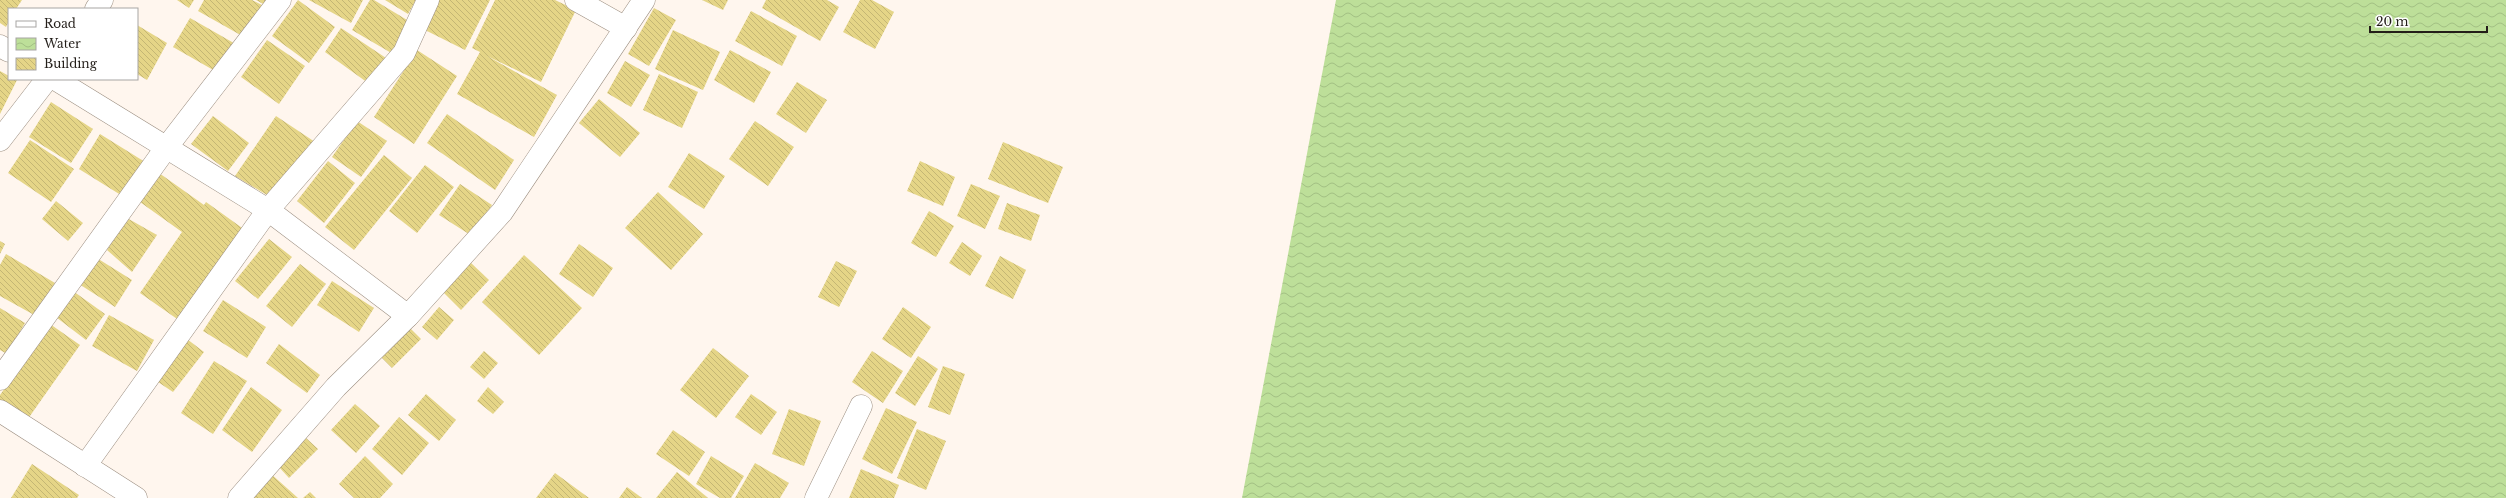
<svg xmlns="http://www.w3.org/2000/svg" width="2506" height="498" viewBox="0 0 2506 498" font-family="'Libre Baskerville',serif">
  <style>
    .water { fill: url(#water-waves) }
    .building { fill: url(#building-back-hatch) }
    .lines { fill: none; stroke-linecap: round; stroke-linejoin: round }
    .street-casing { stroke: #9c8f82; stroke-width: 23 }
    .street { stroke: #fff; stroke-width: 22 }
  </style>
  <defs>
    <pattern id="water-waves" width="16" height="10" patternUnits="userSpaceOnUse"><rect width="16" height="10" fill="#bddf99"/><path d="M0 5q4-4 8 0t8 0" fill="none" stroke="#a2bf83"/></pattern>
    <pattern id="building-back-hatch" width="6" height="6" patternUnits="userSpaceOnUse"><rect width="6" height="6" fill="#e5d587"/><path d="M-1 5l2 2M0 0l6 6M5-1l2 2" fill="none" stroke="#c4b674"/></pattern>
  </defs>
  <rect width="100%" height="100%" fill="#fff6ee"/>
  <polygon class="water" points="1336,0 2506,0 2506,498 1242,498"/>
  <g class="building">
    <polygon points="0,0 22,0 16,9 9,9 9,21 6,27 0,23"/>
    <polygon points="177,0 194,0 189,8"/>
    <polygon points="204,0 252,0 262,5 244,37 198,11"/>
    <polygon points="256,0 268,0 265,5"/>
    <polygon points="298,0 335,27 309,63 272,36"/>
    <polygon points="309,0 363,0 351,23"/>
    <polygon points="370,0 374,0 412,23 393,54 352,30"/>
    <polygon points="385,0 416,0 408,14"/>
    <polygon points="433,0 490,0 465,50 419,27"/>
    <polygon points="495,0 555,0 576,10 541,82 487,56 557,95 534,137 457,94 480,52 472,48"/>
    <polygon points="702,0 728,0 723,10"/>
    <polygon points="766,0 827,0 839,7 820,41 762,8"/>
    <polygon points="860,0 872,0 894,12 875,49 843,32"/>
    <polygon points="654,8 676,20 649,66 628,54"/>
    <polygon points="751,11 797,36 782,66 735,41"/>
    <polygon points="190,18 239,46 222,75 173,47"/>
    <polygon points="137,25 167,43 147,80 137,74"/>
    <polygon points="341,28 386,58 368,83 325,52"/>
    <polygon points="673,30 720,52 703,90 655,69"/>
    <polygon points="267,40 305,66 279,104 241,77"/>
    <polygon points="417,50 457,76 414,144 374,117"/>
    <polygon points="730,50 771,72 754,103 714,80"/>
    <polygon points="625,61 650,75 631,107 607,93"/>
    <polygon points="0,71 9,76 9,79 17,80 0,114"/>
    <polygon points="659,74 698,92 682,128 643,110"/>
    <polygon points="797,82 827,100 806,133 776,114"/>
    <polygon points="599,99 640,133 620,157 579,123"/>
    <polygon points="51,102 93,129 71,163 29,137"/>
    <polygon points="447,114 514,160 495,190 427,143"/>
    <polygon points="213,116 249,143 228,171 191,144"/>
    <polygon points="276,116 318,144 272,198 235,176"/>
    <polygon points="357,121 387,141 361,177 332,157"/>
    <polygon points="755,121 794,147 768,186 729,159"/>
    <polygon points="100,134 145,162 124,197 79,169"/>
    <polygon points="30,140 74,169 51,202 8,173"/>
    <polygon points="1003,142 1063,167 1048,203 988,179"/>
    <polygon points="689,153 725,176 704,209 668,187"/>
    <polygon points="384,155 412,178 354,250 325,227"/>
    <polygon points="328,161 355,183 324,223 297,201"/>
    <polygon points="920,161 955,177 943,206 907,191"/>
    <polygon points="425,165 454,187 417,233 389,211"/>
    <polygon points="159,173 204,205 206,202 245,230 180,321 140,293 182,232 140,202"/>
    <polygon points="460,184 492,205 472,236 439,215"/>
    <polygon points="971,184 1000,196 985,229 957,216"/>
    <polygon points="658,192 703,234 671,270 625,228"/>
    <polygon points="56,201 83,223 68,241 42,219"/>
    <polygon points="1007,203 1040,215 1031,241 998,229"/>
    <polygon points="929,211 954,226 936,257 911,243"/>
    <polygon points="127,218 157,235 132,272 107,250"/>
    <polygon points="269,239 292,257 258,299 235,281"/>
    <polygon points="0,241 5,244 0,254"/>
    <polygon points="962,242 982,256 970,276 949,263"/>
    <polygon points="579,244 613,268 593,297 559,274"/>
    <polygon points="84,250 132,280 115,307 68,277"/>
    <polygon points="6,254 55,283 36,316 0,296 0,265"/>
    <polygon points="524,255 582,308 539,355 482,302"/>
    <polygon points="1000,256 1026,270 1013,299 985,286"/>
    <polygon points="836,261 857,271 839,307 818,297"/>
    <polygon points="470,262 489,280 461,310 442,291"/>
    <polygon points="300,264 326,284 292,327 266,306"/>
    <polygon points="332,281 374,308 359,332 317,305"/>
    <polygon points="66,286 105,314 86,340 48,311"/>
    <polygon points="223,300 266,327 247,358 203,331"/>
    <polygon points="439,307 454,320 437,340 422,327"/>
    <polygon points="903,307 931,327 911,358 882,339"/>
    <polygon points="0,308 25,323 7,354 0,350"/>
    <polygon points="109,315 154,340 137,371 92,346"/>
    <polygon points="50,324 80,345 25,423 0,405 0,395"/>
    <polygon points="410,328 421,339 392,368 381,357"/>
    <polygon points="183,336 204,352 173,392 152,378"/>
    <polygon points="279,344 320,375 307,393 266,363"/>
    <polygon points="713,348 749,376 716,418 680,390"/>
    <polygon points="484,351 498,363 484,379 470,367"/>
    <polygon points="872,351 903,371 883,403 852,382"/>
    <polygon points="918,356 938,369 915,406 895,393"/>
    <polygon points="214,361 247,381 213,434 181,413"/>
    <polygon points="943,366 965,374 950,415 928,407"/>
    <polygon points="251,387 282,410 252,452 222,430"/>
    <polygon points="488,387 504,402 493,414 477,401"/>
    <polygon points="426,394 456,420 439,441 408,415"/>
    <polygon points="751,394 777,412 761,435 735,417"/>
    <polygon points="355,404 380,426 356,453 331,430"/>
    <polygon points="886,408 917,422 892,474 862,459"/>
    <polygon points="789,409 821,421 804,466 772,454"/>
    <polygon points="399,417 429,443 402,475 372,449"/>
    <polygon points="917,429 946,441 926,490 897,478"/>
    <polygon points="673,430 705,452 689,476 656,454"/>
    <polygon points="305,437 318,449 289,478 278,466"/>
    <polygon points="365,456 393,484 380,498 354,498 339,484"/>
    <polygon points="711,456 744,476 731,498 720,498 696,484"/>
    <polygon points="755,463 789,483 780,498 735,498"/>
    <polygon points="32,464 79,495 77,498 11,498"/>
    <polygon points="861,469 899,485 894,498 849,498"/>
    <polygon points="677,472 708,498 656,498"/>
    <polygon points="270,473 298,498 248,498"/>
    <polygon points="555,473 589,498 536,498"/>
    <polygon points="627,487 642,498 619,498"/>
    <polygon points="310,492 316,498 303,498"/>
  </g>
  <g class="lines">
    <defs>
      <g id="street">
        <polyline points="576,0 626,28"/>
        <polyline points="96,9 102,0"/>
        <polyline points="0,46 9,51"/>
        <polyline points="55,79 268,210 408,316 502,212 644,0"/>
        <polyline points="0,140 47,79"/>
        <polyline points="0,379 166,148 280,0"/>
        <polyline points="0,411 136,498"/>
        <polyline points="85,466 268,210 404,53 428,0"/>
        <polyline points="239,498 336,387 408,316"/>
        <polyline points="816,498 861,406"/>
      </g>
    </defs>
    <use href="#street" class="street-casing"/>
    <use href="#street" class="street"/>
  </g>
  <rect x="8" y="8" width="130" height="72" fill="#ffffff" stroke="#a7a5a3"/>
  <rect x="16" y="21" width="20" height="6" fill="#ffffff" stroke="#a7a5a3"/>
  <text x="44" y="28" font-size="12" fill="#231e19">Road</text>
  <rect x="16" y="38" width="20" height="12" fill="url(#water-waves)" stroke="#a7a5a3"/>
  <text x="44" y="48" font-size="12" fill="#231e19">Water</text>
  <rect x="16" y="58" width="20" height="12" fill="url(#building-back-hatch)" stroke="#a7a5a3"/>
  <text x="44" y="68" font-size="12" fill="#231e19">Building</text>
  <path d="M2370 26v6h117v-6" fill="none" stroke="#231e19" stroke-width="2"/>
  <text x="2376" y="26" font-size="12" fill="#231e19" stroke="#ffffff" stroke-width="3" paint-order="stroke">20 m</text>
</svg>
